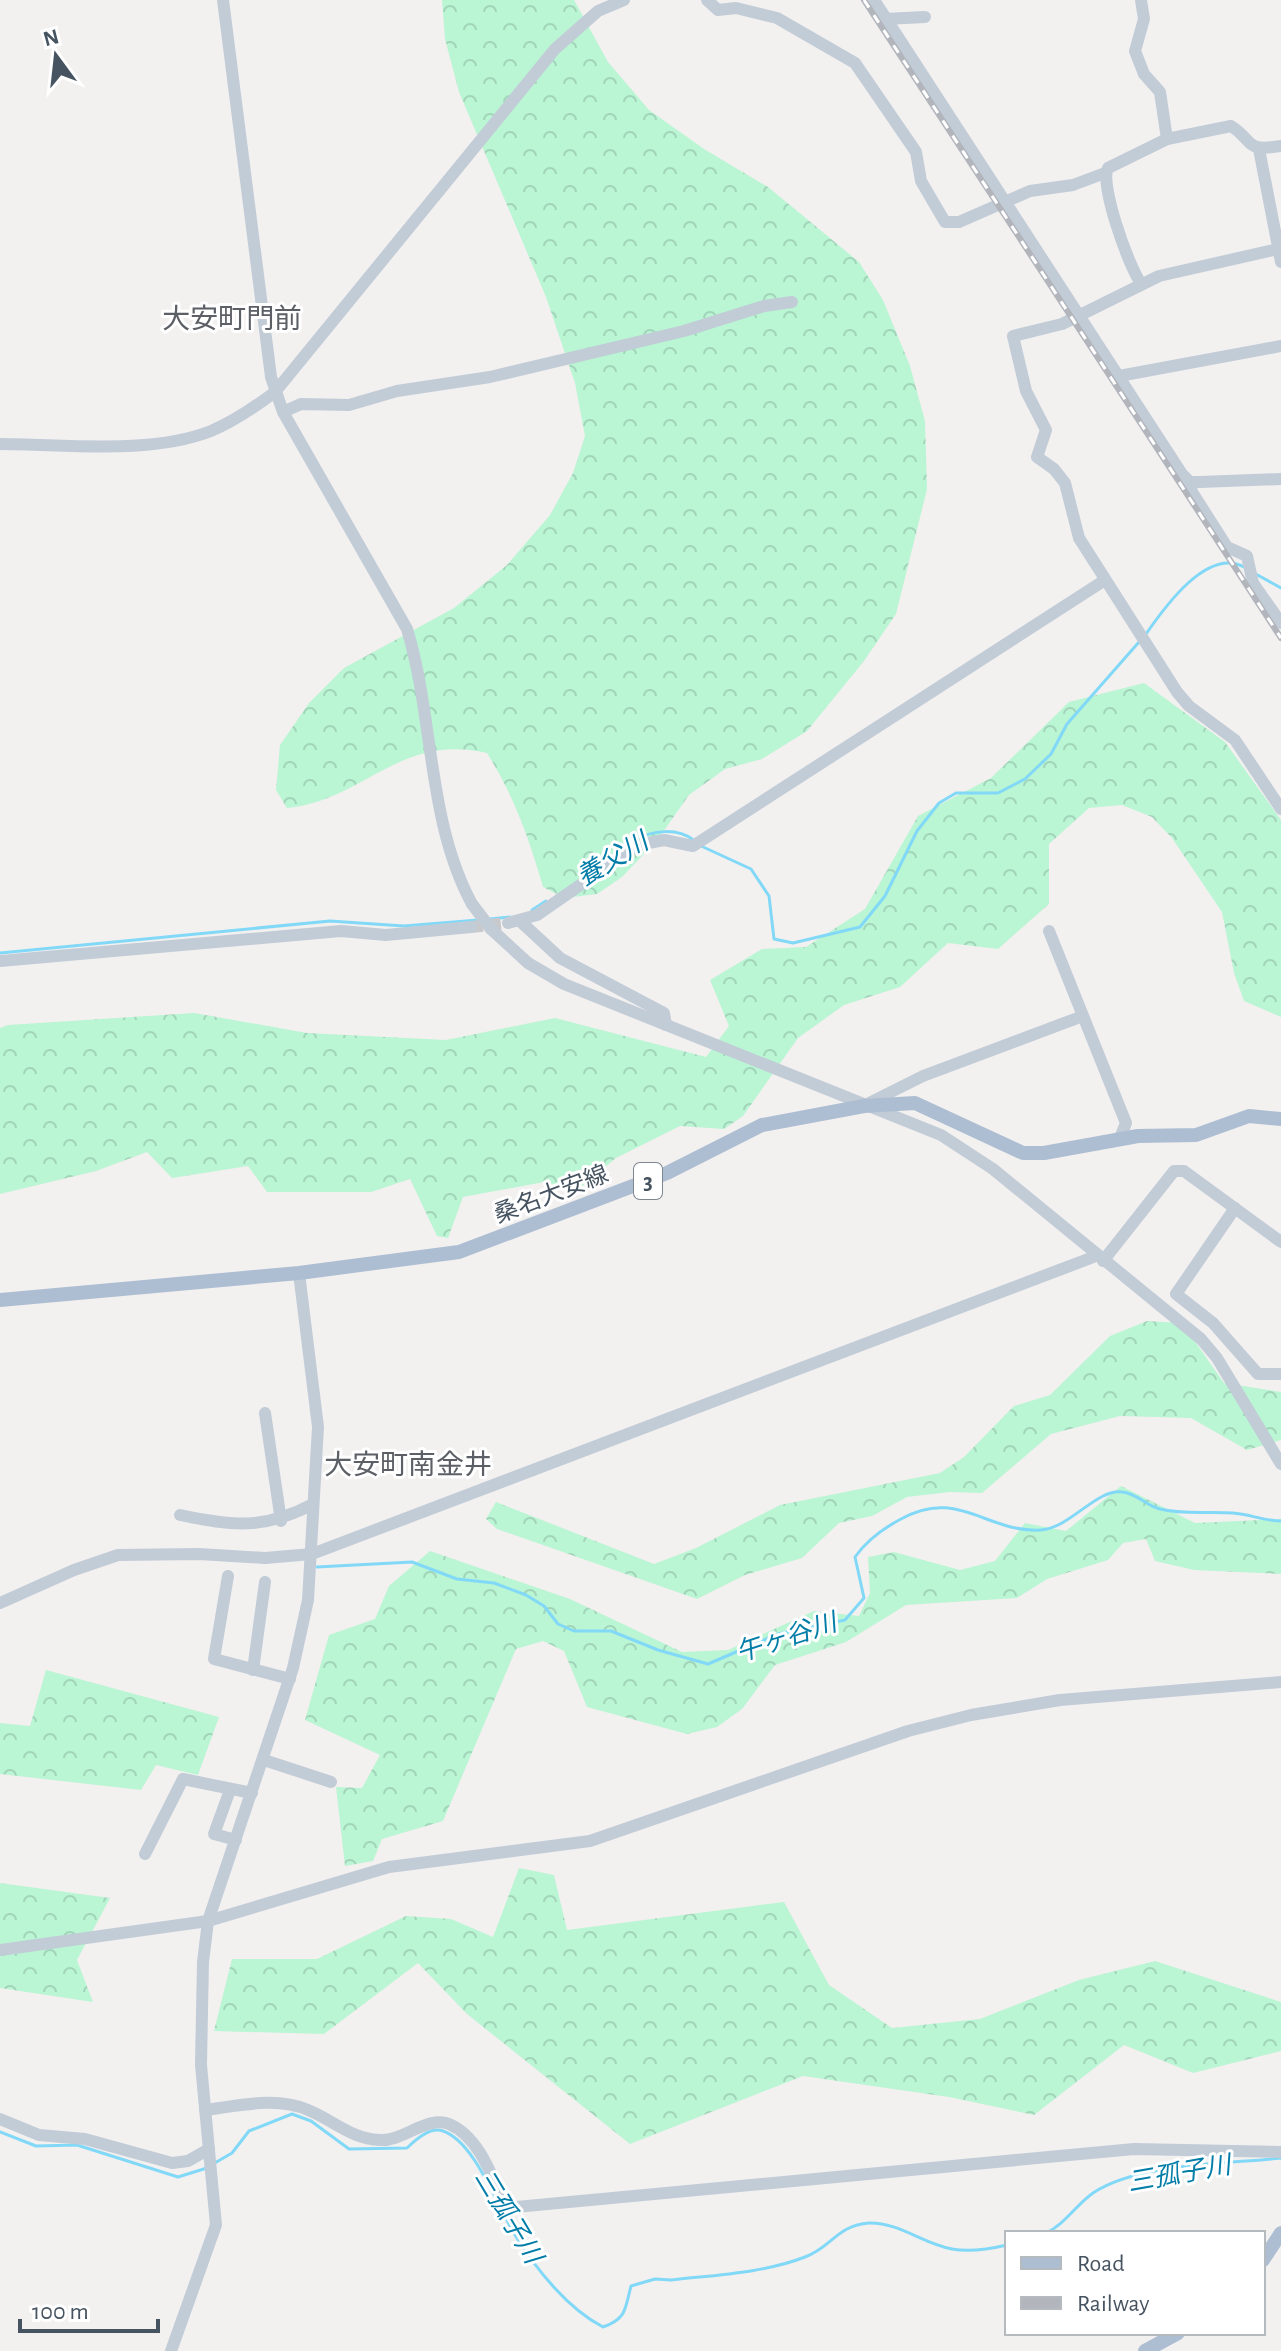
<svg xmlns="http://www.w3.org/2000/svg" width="1281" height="2351" viewBox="0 0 1281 2351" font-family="'Alegreya Sans','Noto Sans JP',sans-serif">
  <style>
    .forest { fill: url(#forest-crowns) }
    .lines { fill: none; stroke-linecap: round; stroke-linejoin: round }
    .stream { stroke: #82d9f7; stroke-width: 3 }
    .minor-tunnel { stroke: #c8c9cc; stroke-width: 12; stroke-dasharray: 12 6; stroke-linecap: butt }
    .minor { stroke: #c2ccd7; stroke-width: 12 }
    .major { stroke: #adbed2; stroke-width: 14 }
    .rail-casing { stroke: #b2b5bc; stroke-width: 6 }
    .rail { stroke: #fff; stroke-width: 3; stroke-dasharray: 9; stroke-linecap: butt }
    .minor-bridge { stroke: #c2ccd7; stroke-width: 12 }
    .labels { text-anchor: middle; stroke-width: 6; stroke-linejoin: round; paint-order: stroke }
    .shield { fill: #fff; stroke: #7e8790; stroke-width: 2 }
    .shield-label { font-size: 22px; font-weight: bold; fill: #465360 }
    .street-label { font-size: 24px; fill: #465360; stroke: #fff }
    .water-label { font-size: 26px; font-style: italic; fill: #027da8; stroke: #fff }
    .quarter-label { font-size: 28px; fill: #5c6066; stroke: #fff }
  </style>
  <defs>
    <pattern id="forest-crowns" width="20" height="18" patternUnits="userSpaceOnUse" patternTransform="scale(2)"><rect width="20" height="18" fill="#baf5d4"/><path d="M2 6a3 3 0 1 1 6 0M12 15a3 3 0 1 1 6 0" fill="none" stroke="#a1d4b9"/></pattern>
  </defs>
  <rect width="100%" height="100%" fill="#f3f0f0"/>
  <g class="forest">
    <path d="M442,0H574L608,62L649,110L704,149L768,187L859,262L883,300L910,366L925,421L927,489L896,614L864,661L807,731L762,759L725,769L689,795L658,839L622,877L597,894L565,898L543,887C529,838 514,796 487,753C399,733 363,801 287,808L276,790L280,745L309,703L344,668L454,608L507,565L550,515L573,473L585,436L575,383L546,297L459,92L445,39Z"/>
    <polygon points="1144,683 1225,742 1281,820 1281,1017 1244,1001 1234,973 1222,912 1172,838 1152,817 1122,805 1089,808 1049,844 1049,904 998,949 948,943 900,987 844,1005 798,1038 743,1116 724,1129 680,1126 616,1158 575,1192 544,1182 463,1197 448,1238 437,1236 410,1179 371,1192 267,1192 248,1166 172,1178 147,1152 96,1171 0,1194 0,1028 8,1025 194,1013 307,1033 446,1040 555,1018 706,1057 729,1026 710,980 762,949 806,947 865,909 918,816 991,778 1069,702"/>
    <polygon points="1147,1321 1182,1323 1224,1383 1281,1392 1281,1440 1247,1450 1191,1418 1120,1416 1051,1434 982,1493 950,1492 907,1497 872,1516 839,1523 802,1558 745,1575 697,1599 497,1529 486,1519 496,1502 654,1564 696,1548 780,1505 940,1473 964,1457 1014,1406 1050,1395 1110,1336"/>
    <polygon points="1121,1486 1195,1523 1281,1519 1281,1574 1194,1570 1155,1561 1146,1539 1123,1543 1108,1560 1047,1579 1017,1598 906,1605 846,1642 775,1665 742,1709 717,1727 687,1734 587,1707 564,1651 543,1641 516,1649 443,1821 382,1839 373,1861 345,1866 336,1787 362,1788 380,1755 305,1720 329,1635 375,1619 389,1586 430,1551 570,1599 682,1652 728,1650 814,1611 859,1616 870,1593 868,1557 894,1552 960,1570 995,1561 1025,1523 1066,1531"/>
    <polygon points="46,1670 219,1717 198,1775 156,1765 141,1790 0,1774 0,1723 30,1726"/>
    <polygon points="519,1868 554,1875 567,1930 784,1902 829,1985 892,2028 980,2019 1079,1980 1155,1961 1281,2002 1281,2051 1193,2073 1124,2045 1034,2115 949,2097 803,2076 630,2144 467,2014 418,1963 324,2034 214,2031 232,1959 317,1959 406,1916 451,1919 493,1937"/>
    <polygon points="0,1883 110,1898 77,1960 93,2002 0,1988"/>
  </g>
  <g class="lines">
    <g class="stream">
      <polyline points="1254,573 1281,588"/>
      <path d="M1146,634C1164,608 1207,547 1244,567"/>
      <path d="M635,841C652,829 679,828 695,841"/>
      <polyline points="701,846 751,869 769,896 774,939 793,943 860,927 885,896 917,831 939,803 956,793 998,793 1025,779 1051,754 1067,724 1139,642"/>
      <polyline points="532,910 546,901"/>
      <polyline points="490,919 510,917"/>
      <polyline points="0,953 330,921 404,926 478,920"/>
      <path d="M317,1567L412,1562L457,1579L494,1583L526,1595L544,1606L558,1624L574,1631H611L658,1650L708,1664L778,1634L845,1620L864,1598L855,1557C867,1540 882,1529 901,1519C958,1487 986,1533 1041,1530C1070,1528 1096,1489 1122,1492C1137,1493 1146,1506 1160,1509C1184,1515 1209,1511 1233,1513C1249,1514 1264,1521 1281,1521"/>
      <polyline points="0,2132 36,2146 77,2145 178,2177 207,2168"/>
      <path d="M213,2164L232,2153L249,2131L292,2114L311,2121L349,2149L407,2148C415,2140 431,2126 443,2131C475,2142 497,2206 515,2235C536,2269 567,2308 603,2327C627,2319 625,2308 631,2286L655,2279L671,2280C715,2275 764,2273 805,2257C831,2248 837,2225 869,2223C898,2222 924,2244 952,2249C969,2252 990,2249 1007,2245"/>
      <path d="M1046,2233C1065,2224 1076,2205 1093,2193C1138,2163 1227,2164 1281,2158"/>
    </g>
    <polyline class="minor-tunnel" points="471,927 508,923"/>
    <g class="minor">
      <path d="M223,0L271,377L283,412L407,629C434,718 427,821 472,904"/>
      <polyline points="707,0 718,10 736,8 777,18 855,63 916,152 921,181 945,222 959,222 1030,191 1073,185 1105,173"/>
      <polyline points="874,0 1182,474 1190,482 1200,482 1281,479"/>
      <polyline points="1141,0 1144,19 1135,51 1144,74 1160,92 1167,139"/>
      <polyline points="885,19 925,17"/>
      <polyline points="1259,149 1281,262"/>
      <polyline points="1278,249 1159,276 1062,324 1013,336 1026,391 1046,430 1037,457 1054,469 1065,483 1079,538 1177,692 1189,706 1235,740 1281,809"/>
      <path d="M1141,283C1129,268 1099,183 1108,168L1167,139L1231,126C1255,141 1243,152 1281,146"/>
      <polyline points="1119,376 1281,346"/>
      <polyline points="283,412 301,404 349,405 397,391 490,377 684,331 764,306 792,302"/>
      <path d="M0,444C65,444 150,455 211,431C235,421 255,407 275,392L555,49L598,11L624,0"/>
      <polyline points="1190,482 1192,492 1227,547 1247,556 1253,583 1281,623"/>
      <polyline points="520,921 560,958 664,1013 666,1025"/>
      <polyline points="508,923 537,915 638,845 664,840 693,846 1105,580"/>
      <polyline points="491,929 528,963 564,984 941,1135 993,1169 1201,1339 1217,1358 1281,1464"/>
      <polyline points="1049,931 1126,1123 1120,1138"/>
      <polyline points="0,961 341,931 386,935 471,927"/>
      <polyline points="867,1104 923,1076 1083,1016"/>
      <polyline points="1235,1208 1176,1294 1213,1323 1258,1374 1281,1374"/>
      <polyline points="1103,1261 1174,1171 1184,1171 1281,1242"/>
      <polyline points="265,1413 281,1521"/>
      <path d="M180,1515C233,1526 264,1530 313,1504"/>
      <polyline points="228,1576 214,1659 290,1679"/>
      <polyline points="0,1603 74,1570 118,1555 199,1554 265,1558 312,1554 1096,1256"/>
      <polyline points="253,1670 265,1582"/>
      <polyline points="264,1760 331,1782"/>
      <polyline points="230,1790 214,1834 236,1840"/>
      <polyline points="145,1854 183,1779 252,1793"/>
      <polyline points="0,1950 208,1921 389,1867 590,1841 908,1731 971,1715 1060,1700 1281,1682"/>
      <path d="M205,2110C238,2106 276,2096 308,2110C333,2120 351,2139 380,2140C402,2142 428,2115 449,2124C480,2137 493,2179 506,2208L1134,2149L1281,2152"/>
      <polyline points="0,2119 39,2135 85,2139 172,2163 188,2161 209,2149"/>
      <polyline points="171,2351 216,2225 201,2065 203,1962 208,1921 293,1668 308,1600 318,1427 299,1273"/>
    </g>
    <g class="major">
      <polyline points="0,1300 299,1273 459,1252 667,1173 762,1125 864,1106 915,1103 1023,1153 1044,1153 1138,1136 1196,1135 1249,1116 1281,1119"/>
      <polyline points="1263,2260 1281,2233"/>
      <polyline points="1145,2351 1178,2333"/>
    </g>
    <defs>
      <polyline id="rail" points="864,0 1281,638"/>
    </defs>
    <use href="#rail" class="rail-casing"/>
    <use href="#rail" class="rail"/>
    <polyline class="minor-bridge" points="472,904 491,929"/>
  </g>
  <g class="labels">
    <rect class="shield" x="634" y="1163" width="28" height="36" rx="6"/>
    <g class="shield-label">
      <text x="648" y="1189">3</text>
    </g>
    <g class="street-label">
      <text transform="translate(551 1194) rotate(-21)" y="8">桑名大安線</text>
    </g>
    <g class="water-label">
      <text transform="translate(612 859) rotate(-31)" y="9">養父川</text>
      <text transform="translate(786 1637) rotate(-18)" y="9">午ヶ谷川</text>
      <text transform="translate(1179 2173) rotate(-10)" y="9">三孤子川</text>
      <text transform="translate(509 2216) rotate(59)" y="9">三孤子川</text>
    </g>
    <g class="quarter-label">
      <text x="232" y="328">大安町門前</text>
      <text x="408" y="1474">大安町南金井</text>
    </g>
  </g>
  <rect x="1005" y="2231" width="260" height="104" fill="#ffffff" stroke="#b5babf" stroke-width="2"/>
  <rect x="1021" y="2257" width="40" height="12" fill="#adbed2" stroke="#b5babf" stroke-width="2"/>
  <text x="1077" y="2271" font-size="24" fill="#465360">Road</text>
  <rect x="1021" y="2297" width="40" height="12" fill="#b2b5bc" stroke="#b5babf" stroke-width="2"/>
  <text x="1077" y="2311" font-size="24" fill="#465360">Railway</text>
  <g transform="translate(56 56) rotate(345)" stroke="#ffffff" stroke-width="6" paint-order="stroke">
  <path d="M0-6L14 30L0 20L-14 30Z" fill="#465360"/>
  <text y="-12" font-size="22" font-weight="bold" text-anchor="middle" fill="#465360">N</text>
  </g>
  <path d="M20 2319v12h138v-12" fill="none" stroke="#465360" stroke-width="4"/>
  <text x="32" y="2319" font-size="24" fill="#465360" stroke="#ffffff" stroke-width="6" paint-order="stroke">100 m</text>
</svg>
